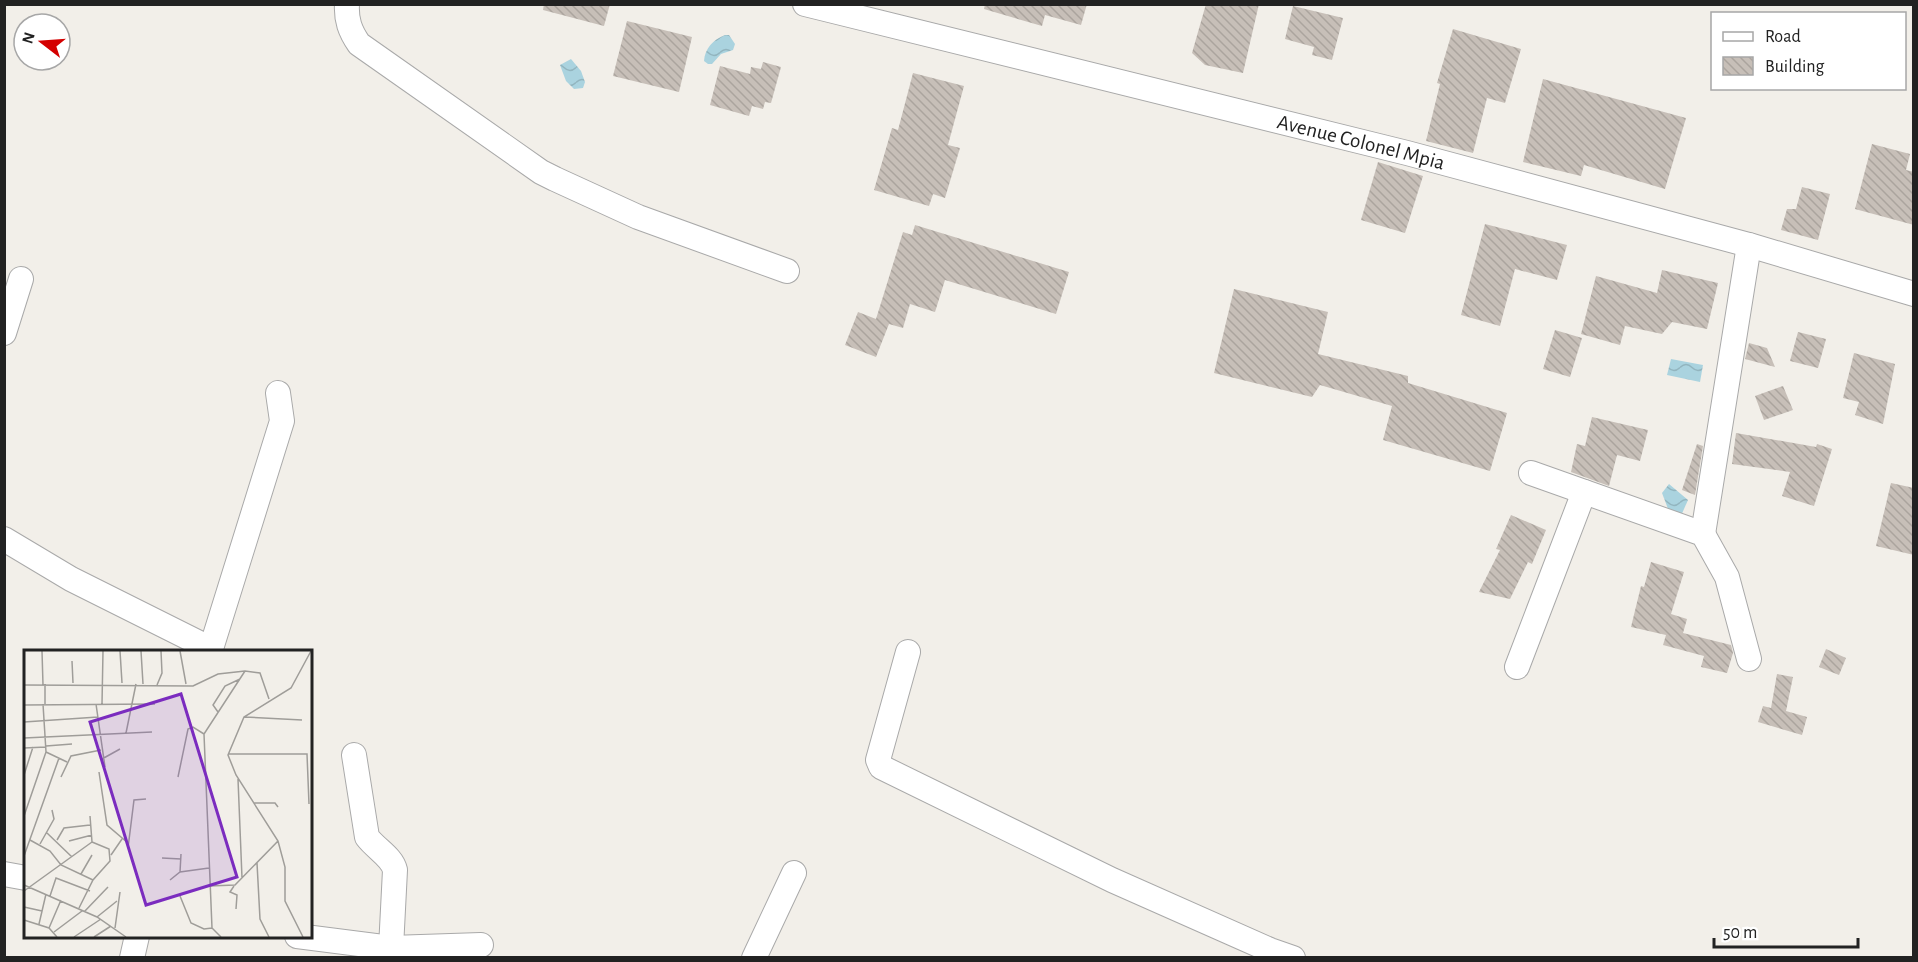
<svg xmlns="http://www.w3.org/2000/svg" width="1918" height="962" viewBox="0 0 1918 962" font-family="'Alegreya Sans',sans-serif">
  <style>
    .water { fill: url(#water-waves) }
    .building { fill: url(#building-back-hatch) }
    .lines { fill: none; stroke-linecap: round; stroke-linejoin: round }
    .minor-casing { stroke: #a9a9a9; stroke-width: 26 }
    .minor { stroke: #fff; stroke-width: 24 }
    .labels { text-anchor: middle; stroke-width: 4.5; stroke-linejoin: round; paint-order: stroke }
    .street-label { font-size: 21px; fill: #222; stroke: #fff }
    .inset-road { fill: none; stroke: #9f9d99; stroke-width: 1.5 }
    .view { fill: #7b2cbf; fill-opacity: 0.15; stroke: #7b2cbf; stroke-width: 3 }
    .inset-edge { fill: none; stroke: #222; stroke-width: 3 }
  </style>
  <defs>
    <pattern id="water-waves" width="16" height="10" patternUnits="userSpaceOnUse" patternTransform="scale(1.5)"><rect width="16" height="10" fill="#aad3df"/><path d="M0 5q4-4 8 0t8 0" fill="none" stroke="#92b5bf"/></pattern>
    <pattern id="building-back-hatch" width="6" height="6" patternUnits="userSpaceOnUse" patternTransform="scale(1.5)"><rect width="6" height="6" fill="#c7bfb8"/><path d="M-1 5l2 2M0 0l6 6M5-1l2 2" fill="none" stroke="#aba49e"/></pattern>
  </defs>
  <rect width="100%" height="100%" fill="#f2efe9"/>
  <g class="water">
    <path d="M725,35H729L735,44L733,50L721,54L712,64H708L704,61C705,48 713,40 725,35Z"/>
    <polygon points="571,59 581,71 585,82 583,88 574,89 566,81 560,65"/>
    <polygon points="1671,359 1703,365 1700,382 1667,375"/>
    <polygon points="1669,484 1688,500 1680,518 1670,514 1662,493"/>
  </g>
  <g class="building">
    <polygon points="544,4 610,4 604,26 543,10"/>
    <polygon points="985,4 1087,4 1081,25 1045,15 1042,26 984,9"/>
    <polygon points="1206,4 1259,4 1243,73 1205,65 1192,53"/>
    <polygon points="1293,6 1343,18 1332,60 1312,55 1314,47 1285,39"/>
    <polygon points="627,21 692,37 679,92 613,76"/>
    <polygon points="1453,29 1521,49 1505,103 1487,98 1473,153 1426,141 1440,84 1437,83"/>
    <polygon points="763,62 781,67 771,103 765,102 763,109 752,106 749,116 710,105 720,66 750,74 751,67 761,69"/>
    <polygon points="913,73 964,86 948,145 960,148 945,198 933,194 929,206 874,190 892,128 898,130"/>
    <polygon points="1543,79 1686,118 1665,189 1584,165 1581,176 1523,162"/>
    <polygon points="1872,144 1910,154 1906,170 1914,172 1914,225 1855,209"/>
    <polygon points="1378,162 1423,176 1405,233 1361,220"/>
    <polygon points="1802,187 1830,194 1818,240 1781,230 1787,209 1796,209"/>
    <polygon points="1485,224 1567,245 1557,280 1515,269 1500,326 1461,315"/>
    <polygon points="915,225 1069,272 1056,314 945,280 935,312 910,304 903,328 889,324 876,357 845,345 858,312 876,319 903,232 912,235"/>
    <polygon points="1662,270 1718,283 1707,329 1672,322 1662,334 1625,326 1620,345 1581,334 1596,276 1657,293"/>
    <polygon points="1234,289 1328,312 1318,354 1408,376 1408,383 1507,413 1490,471 1383,440 1392,406 1320,385 1312,397 1214,373"/>
    <polygon points="1555,330 1582,338 1570,377 1543,369"/>
    <polygon points="1798,332 1826,339 1818,368 1790,361"/>
    <polygon points="1749,343 1767,348 1775,367 1745,359"/>
    <polygon points="1854,353 1895,364 1883,424 1855,415 1859,402 1843,398"/>
    <polygon points="1783,386 1793,410 1764,420 1755,396"/>
    <polygon points="1592,417 1648,430 1640,461 1617,455 1609,486 1571,472 1577,444 1585,446"/>
    <polygon points="1736,433 1816,447 1817,444 1832,449 1814,506 1782,496 1790,472 1732,464"/>
    <polygon points="1697,444 1703,446 1695,495 1682,490"/>
    <polygon points="1891,483 1914,488 1914,555 1876,546"/>
    <polygon points="1511,515 1546,530 1532,564 1528,562 1510,599 1479,592 1500,550 1496,549"/>
    <polygon points="1651,562 1684,572 1671,614 1687,619 1683,633 1731,645 1733,653 1727,673 1701,667 1704,656 1663,645 1666,635 1631,627 1641,586 1644,587"/>
    <polygon points="1826,649 1846,658 1839,675 1819,667"/>
    <polygon points="1777,674 1793,677 1786,711 1807,717 1802,735 1758,722 1763,706 1771,708"/>
  </g>
  <g class="lines">
    <defs>
      <g id="minor">
        <path d="M347,4C346,20 350,31 359,44L541,172L555,179L638,217L787,271"/>
        <path id="s1" d="M805,4L1407,153L1749,245L1914,294"/>
        <polyline points="4,333 21,279"/>
        <polyline points="1531,473 1703,534 1727,577 1749,659"/>
        <polyline points="1703,534 1749,245"/>
        <polyline points="4,539 71,579 211,649"/>
        <polyline points="210,652 282,421 278,393"/>
        <polyline points="908,652 878,760 881,767 1112,880 1270,950 1293,958"/>
        <polyline points="1517,667 1584,492"/>
        <path d="M354,755L367,837C376,849 392,857 395,870L391,948"/>
        <polyline points="4,874 26,878"/>
        <polyline points="297,936 391,948 481,945"/>
        <polyline points="132,958 137,936"/>
        <polyline points="754,958 794,873"/>
      </g>
    </defs>
    <use href="#minor" class="minor-casing"/>
    <use href="#minor" class="minor"/>
  </g>
  <g class="labels">
    <g class="street-label">
      <text dy="7" stroke="none"><textPath href="#s1" startOffset="573">Avenue Colonel Mpia</textPath></text>
    </g>
  </g>
  <g transform="translate(24 650)">
    <rect width="288" height="288" fill="#f2efe9"/>
    <path class="inset-road" d="M18,1L19,35M96,1L98,33M117,1L119,34M156,1L162,34M48,11L49,33M21,34V54M0,35L169,36L194,24L221,21L236,23L245,49M133,35L138,23L137,1M72,54L81,117M78,54L79,1M0,55L131,54M194,62L189,55L201,36L216,29M220,67L278,70M0,72L74,67M102,83L112,34M0,88L128,82M22,96L48,94M0,98L22,97M22,102L43,112M204,104H283L285,154M78,109L96,99M75,122L83,175L104,193M0,125L9,97M37,127L47,106L77,100M154,127L164,79L169,77L180,84M214,129L218,228M230,153H251L254,157M0,166L22,102L19,54M66,166L68,192M23,183L48,207M6,190L26,201L37,215L69,230M33,190L40,178L66,175M45,191L68,185M16,194L30,169L28,160M104,198L110,150L122,149M87,205L98,189M0,206L35,108M138,208L157,209M233,213L236,269L245,287M156,222L157,204M57,224L68,205M146,230L156,222L185,218M0,235L73,267L102,287M185,236L211,235L254,191M210,236L206,242L213,245L212,259M0,241L68,192M26,246L32,228L66,241M156,246L167,273L180,279L188,278M0,257L18,261M55,258L69,230L86,211L85,199L68,192M60,262L84,237M73,267L93,251M0,270L25,278L33,287M15,274L22,244M25,278L37,250M91,278L96,242M30,282L58,261M50,287L77,269M70,287L87,276M197,287L188,278L180,84L221,21M279,287L261,251V217L254,191L212,125L204,105L220,67L267,38L287,1"/>
    <path class="view" d="M157,44L213,227L122,255L66,72Z"/>
    <rect width="288" height="288" class="inset-edge"/>
  </g>
  <rect width="1918" height="962" fill="none" stroke="#222222" stroke-width="12"/>
  <rect x="1711" y="12" width="195" height="78" fill="#ffffff" stroke="#a7a7a7" stroke-width="1.5"/>
  <rect x="1723" y="32" width="30" height="9" fill="#ffffff" stroke="#a7a7a7" stroke-width="1.5"/>
  <text x="1765" y="42" font-size="18" fill="#222222">Road</text>
  <rect x="1723" y="57" width="30" height="18" fill="url(#building-back-hatch)" stroke="#a7a7a7" stroke-width="1.5"/>
  <text x="1765" y="72" font-size="18" fill="#222222">Building</text>
  <g transform="translate(42 42) rotate(287)"><circle r="28" fill="#ffffff" stroke="#a7a7a7" stroke-width="1.5"/>
  <path d="M0-4.5L10 22L0 15L-10 22Z" fill="#d40000"/>
  <text y="-9" font-size="16" font-weight="bold" text-anchor="middle" fill="#222222">N</text>
  </g>
  <path d="M1714 938v9h144v-9" fill="none" stroke="#222222" stroke-width="3"/>
  <text x="1723" y="938" font-size="18" fill="#222222" stroke="#ffffff" stroke-width="4.5" paint-order="stroke">50 m</text>
</svg>
